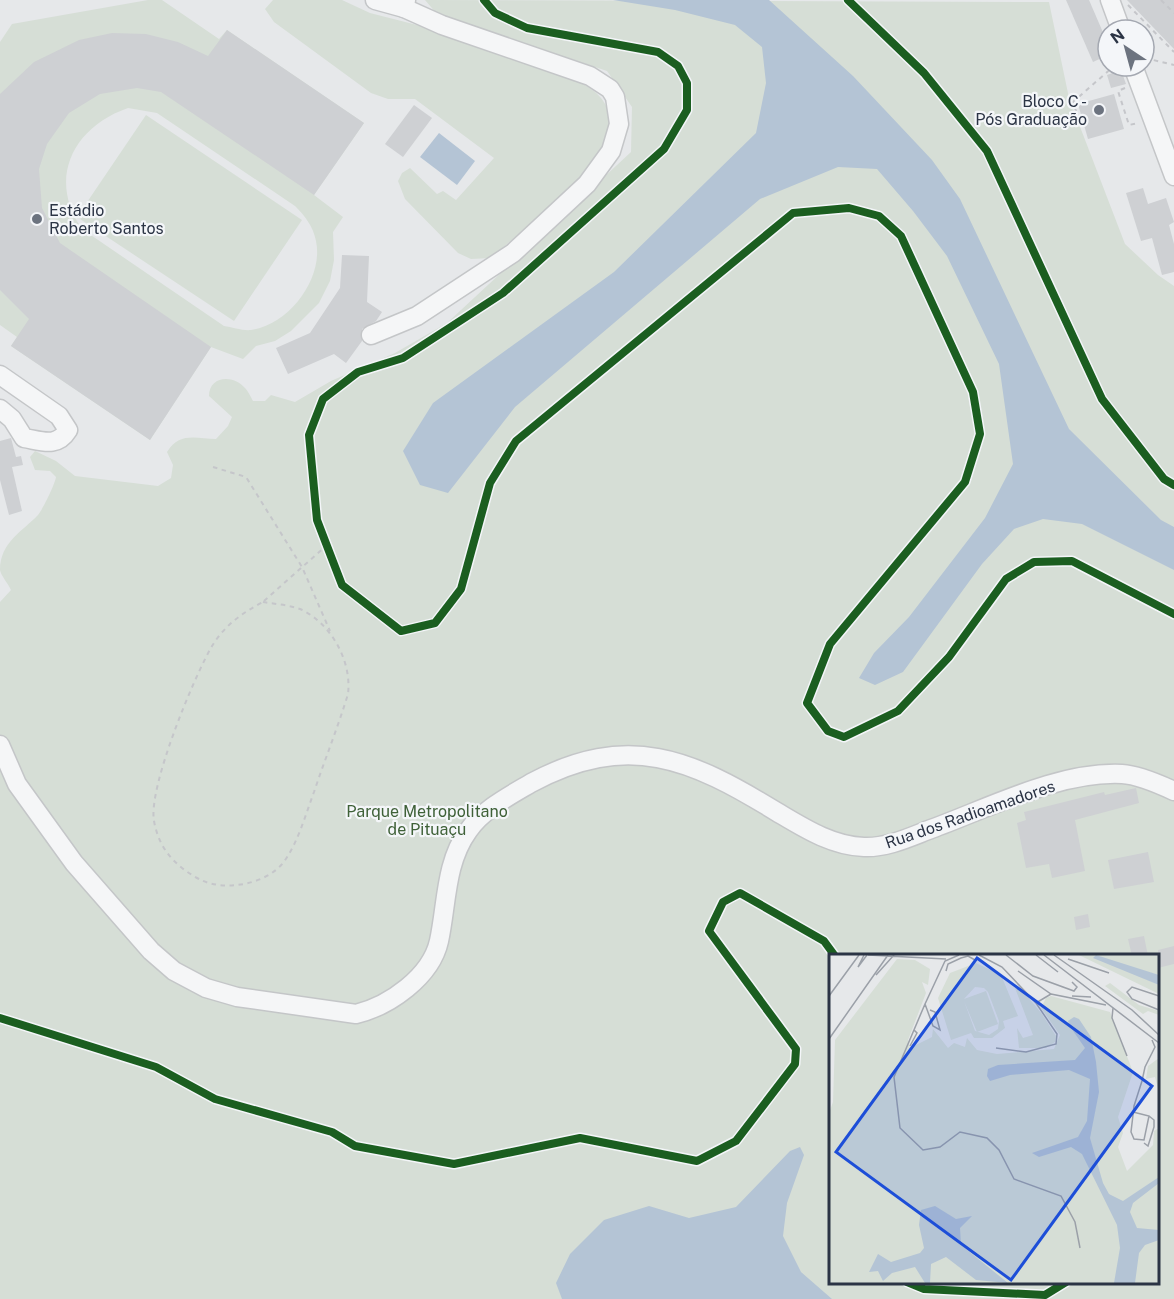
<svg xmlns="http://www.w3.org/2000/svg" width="1174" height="1299" viewBox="0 0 1174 1299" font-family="'Public Sans',sans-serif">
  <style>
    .green { fill: #d6ded6; fill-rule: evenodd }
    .water { fill: #b4c4d5 }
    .building { fill: #ced0d3 }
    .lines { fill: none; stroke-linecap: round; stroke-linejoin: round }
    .minor-casing { stroke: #c4c6c8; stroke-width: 21 }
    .path { stroke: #c5c6ca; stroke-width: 2; stroke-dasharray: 4.5 4.5; stroke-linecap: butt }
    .minor { stroke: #f5f6f7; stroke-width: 18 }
    .cycleway-casing { stroke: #f4f6f9; stroke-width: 11 }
    .cycleway { stroke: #1b5e20; stroke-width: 8 }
    .poi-dot { fill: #6c737f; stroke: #f4f6f9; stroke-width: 2 }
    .labels { text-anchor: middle; stroke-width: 4.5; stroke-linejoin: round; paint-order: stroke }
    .poi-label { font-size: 16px; fill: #2b3445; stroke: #f4f6f9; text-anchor: end }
    .park-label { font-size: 16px; fill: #3f6138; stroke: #f4f6f9 }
    .street-label { font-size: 16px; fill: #2b3445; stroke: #f4f6f9 }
    .inset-road { fill: none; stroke: #9ba0a8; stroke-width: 1.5 }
    .view { fill: #1d4ed8; fill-opacity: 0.15; stroke: #1d4ed8; stroke-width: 3 }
    .inset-edge { fill: none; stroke: #2b3445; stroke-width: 3 }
  </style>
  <rect width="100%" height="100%" fill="#e6e8ea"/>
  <g class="green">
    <path d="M148,0H162L219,39L227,30L364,123L314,195L343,217L333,232L334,260L330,281L319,303L291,331L275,341L256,346L243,359L211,347L150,440L11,346L17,337L0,325V42L12,24ZM128,108L157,113L295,206C305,216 313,226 316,241C324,278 289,325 251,330C243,331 232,327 224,326L82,229C47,179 73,127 128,108Z"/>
    <path d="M273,0H342L370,13L460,36L581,83C625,105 611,141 587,175L491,258L471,259L458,253L405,199L398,181L402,173L410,168L437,194L443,191L456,200L494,158L415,99H388L371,93L274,22L265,9Z"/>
    <path d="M425,0L1049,2L1069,98L1125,244L1158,275L1174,286V1299H0V602L11,590C8,583 1,576 0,570C0,542 23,531 38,515C43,509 55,484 56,477L50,471L35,470L30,457L35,451L56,461L75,476L158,486L171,478L173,465L167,452C179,432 195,438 216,439L228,426L232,417L209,396C209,376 233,374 245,388C248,391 251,397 253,401H265L271,395L295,402L331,381L395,353L447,323L631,152L632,107L607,71L437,14ZM830,956H1158V1282H830Z"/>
    <polygon points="146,115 302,220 234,321 77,217"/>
  </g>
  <g class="water">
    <polygon points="613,0 769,0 853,76 932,160 960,199 1069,429 1161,520 1174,527 1174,570 1082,524 1043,519 1014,529 982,564 903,672 875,685 859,678 874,653 909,617 985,518 1013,464 999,364 947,256 913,211 877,169 838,167 760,199 515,407 448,493 420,485 403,451 433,403 614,272 756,133 766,83 762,47 735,25 675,10"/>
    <polygon points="439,133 475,161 457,185 420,157"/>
    <polygon points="800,1147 804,1155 787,1203 783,1236 801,1272 832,1299 562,1299 556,1283 570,1254 604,1220 649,1206 689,1218 736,1207 790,1151"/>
  </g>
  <g class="building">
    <polygon points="1066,0 1089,0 1108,44 1108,55 1093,62"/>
    <polygon points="1127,0 1174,0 1174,49"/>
    <polygon points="227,30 364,123 314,195 161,92 137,88 100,94 69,113 47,144 39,169 42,208 60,243 211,347 150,440 11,346 29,319 0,290 0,94 34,62 79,40 112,33 146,34 178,42 208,56"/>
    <polygon points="1121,70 1126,84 1111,88 1107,75"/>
    <polygon points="1114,94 1124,129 1088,139 1078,104"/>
    <polygon points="414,105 432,118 403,157 385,144"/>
    <polygon points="1143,188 1148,204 1166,198 1174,222 1169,225 1174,244 1174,272 1162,275 1152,238 1141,241 1126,193"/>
    <polygon points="342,255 369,256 367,302 382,312 376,321 362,329 362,341 346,363 334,354 288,374 276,348 310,333 340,288"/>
    <polygon points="11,438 16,457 21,456 23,465 12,467 22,511 9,515 0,480 0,441"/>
    <polygon points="1136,788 1139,803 1075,820 1085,871 1052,878 1049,864 1026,868 1017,823 1026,820 1024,812 1104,792 1105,795"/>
    <polygon points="1148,852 1154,882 1114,889 1108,860"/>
    <polygon points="1088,914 1090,927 1076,930 1074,917"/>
    <polygon points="1144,936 1148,956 1132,956 1128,939"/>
    <polygon points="1174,946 1174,964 1158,968 1158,950"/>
  </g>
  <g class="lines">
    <defs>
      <g id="minor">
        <polyline points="375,0 404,8 406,0"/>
        <polyline points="1110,0 1121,30"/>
        <polyline points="1133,66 1174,176"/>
        <polyline points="371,335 417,316 513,253 587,184 611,151 619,124 615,97 610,89 590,76 442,25 404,8"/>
        <path d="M0,375L59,416L68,430C57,448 42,441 24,438L12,419L0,409"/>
        <path d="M0,745L17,784L74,863L151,951L174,971L206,988L237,997L356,1014C389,1006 431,977 439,941C447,904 445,863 468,831C482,810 509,796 531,783C628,731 691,759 777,812C804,828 832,846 864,847C887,848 910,837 931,829C989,808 1059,771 1122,774C1139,775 1159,784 1174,791"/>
      </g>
    </defs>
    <use href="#minor" class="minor-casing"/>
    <g class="path">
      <polyline points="1161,0 1174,13"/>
      <polyline points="1128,5 1174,52"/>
      <polyline points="1145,58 1174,65"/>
      <polyline points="1125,88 1118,91 1129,125 1138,123"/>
      <polyline points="1081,116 1078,117 1073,102 1114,66"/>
      <polyline points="213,467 246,477 302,567 330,631"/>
      <polyline points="264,601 327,545"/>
      <path d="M263,602C275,604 289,605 300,609C331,623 352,661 348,694C338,727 325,759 314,792C305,816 298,843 283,863C265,885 223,892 199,879C175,866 159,849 154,821C148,787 194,677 212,646C225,625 242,613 263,602Z"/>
    </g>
    <use href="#minor" class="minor"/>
    <defs>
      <g id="cycleway">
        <polyline points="484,0 495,13 527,28 658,52 678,66 687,83 687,110 664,149 503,293 403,358 358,372 323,399 309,435 317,520 342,585 401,631 435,623 461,589 490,483 516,441 793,213 849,208 879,216 901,236 973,392 980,434 965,482 830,644 807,703 828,731 844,737 898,711 949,657 1006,579 1034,562 1072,561 1174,614"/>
        <polyline points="848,0 924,73 987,151 1102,399 1164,479 1174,485"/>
        <polyline points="0,1018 156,1067 215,1099 332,1132 355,1146 454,1164 580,1138 697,1161 736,1141 795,1064 796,1049 709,931 723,902 740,893 824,941 835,956"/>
        <polyline points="907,1282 924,1289 1045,1295 1066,1282"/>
      </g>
    </defs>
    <use href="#cycleway" class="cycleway-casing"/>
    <use href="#cycleway" class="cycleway"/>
  </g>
  <g class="poi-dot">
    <circle cx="1099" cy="110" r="6"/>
    <circle cx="37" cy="219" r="6"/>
  </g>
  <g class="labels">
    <g class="poi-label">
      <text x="1087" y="107">Bloco C -<tspan x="1087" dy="18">Pós Graduação</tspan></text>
      <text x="49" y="216" text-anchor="start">Estádio<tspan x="49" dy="18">Roberto Santos</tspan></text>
    </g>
    <g class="park-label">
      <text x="427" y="817">Parque Metropolitano<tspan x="427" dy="18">de Pituaçu</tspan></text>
    </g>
    <g class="street-label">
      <text transform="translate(970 814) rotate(-19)" y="6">Rua dos Radioamadores</text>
    </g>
  </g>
  <g transform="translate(829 954)">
    <rect width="330" height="330" fill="#e6e8ea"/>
    <path d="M250,1H266L330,31V40ZM267,1H330V21L292,11ZM68,5L86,6L101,15L99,31L93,28L97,39L79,86L81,94L103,83L104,75L119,94L125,89L136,93L138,84L148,96L168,100L225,95L231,81L212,54L217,44L222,42L281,58L304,118L289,163L294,179L289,193L298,217L324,191L325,177L330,174V329H0V159L4,148L6,86ZM147,9L172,21L189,62L174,67L176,74L163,84H145L142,79L122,86L109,44L121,19ZM146,33L155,34L159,38L170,67L169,75L160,81L146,77L135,47L148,78L169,70L157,37L135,45ZM281,29L310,51L330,57V61L319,57L314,60L276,32ZM186,34L192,35L213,60L227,82L226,88L217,94H190L188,74L194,84L204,81ZM330,104V138L326,123L317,125L319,112Z" fill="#d6ded6" fill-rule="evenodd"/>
    <path d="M267,1L330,21V31L264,4ZM245,63L250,65L262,83L267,108L270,138L261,184L274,229L280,240L294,247L330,223V229L304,249L301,258L308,274L330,276V286L316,291L310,299L306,329H285L291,294L288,271L253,200L242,193L210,203L203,199L249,183L258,167L261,125L240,116L181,121L161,127L158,122L159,115L169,111L246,106L256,94L240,71L239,67ZM106,252L127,265L143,262L131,274L132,291L179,329L147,326L117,303L102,310L101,329H96L86,313L63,319L54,327L49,317L40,318L49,300L62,308L91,299L95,294L90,271L92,256Z" fill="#b4c4d5"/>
    <path class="inset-road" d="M35,1L29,13L38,1M39,1L117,5M150,1L173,13L207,49L222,40M177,1L204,22L245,37L248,33L243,28M207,1L229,18M215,1L330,89M225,1L303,56L330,81M239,5L280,19M117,17L119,10L132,4L139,2L146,6M189,17L222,40L277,51M47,21L65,1M0,42L30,1M243,42L262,43M330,42L303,33L298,38L303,45L330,56M96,50L65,123L71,174L94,196L111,193L131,178L158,184L170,196L185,225L232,242L246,268L251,294M284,54L283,64L298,102M101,56L106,58L111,76L104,72L96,50L116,7L130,1M0,85L59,1M81,92L88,79L85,76M167,94L197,98L227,90L228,80L207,49M304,158L320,162L315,186L305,185L302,178L304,161L305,152L313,127L316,113L326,93L323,86M315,189L319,192L325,173V166L320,162"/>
    <path class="view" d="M148,4L323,132L182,326L7,198Z"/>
    <rect width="330" height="330" class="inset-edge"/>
  </g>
  <g transform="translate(1126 48) rotate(324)"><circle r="28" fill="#f4f6f9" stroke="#a4a8b1" stroke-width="1.5"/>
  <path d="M0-4.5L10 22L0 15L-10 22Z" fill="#6c737f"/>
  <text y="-9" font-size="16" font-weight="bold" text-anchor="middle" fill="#2b3445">N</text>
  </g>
</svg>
